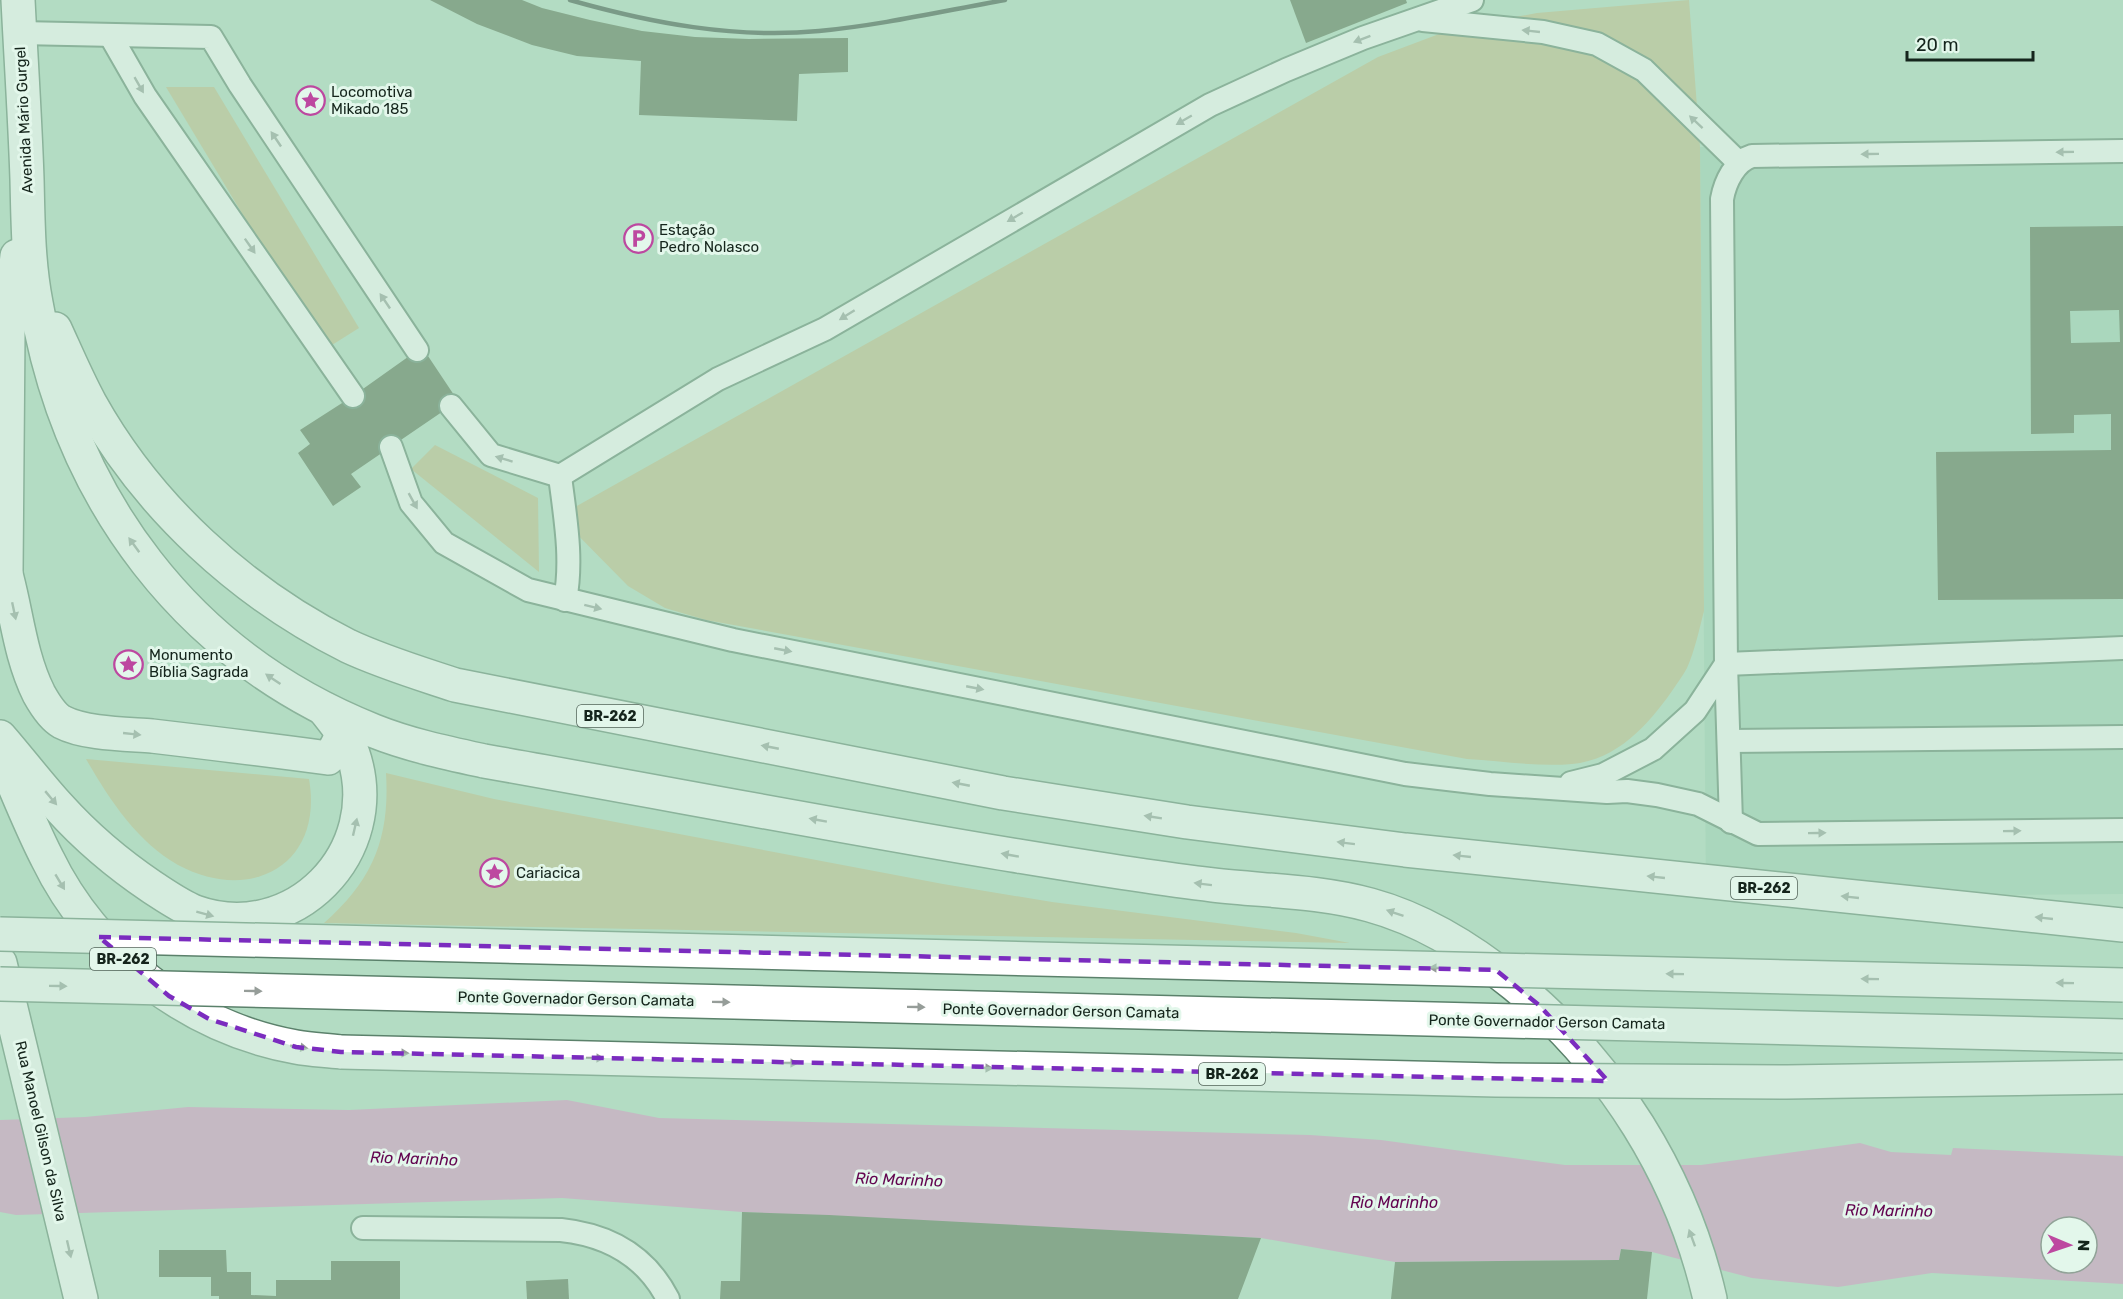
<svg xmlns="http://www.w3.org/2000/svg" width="2123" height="1299" viewBox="0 0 2123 1299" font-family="Rubik,sans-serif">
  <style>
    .built { fill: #a1d1b5 }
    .green { fill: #c4ba87 }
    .water { fill: #db8fc4; fill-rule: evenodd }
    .building { fill: #536a4c; fill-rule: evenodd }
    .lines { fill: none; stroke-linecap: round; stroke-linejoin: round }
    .lane-casing { stroke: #5b816b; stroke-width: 26 }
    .primary-casing { stroke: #5b816b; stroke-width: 36 }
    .lane { stroke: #fff; stroke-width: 22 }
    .primary { stroke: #fff; stroke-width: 33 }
    .rail { stroke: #364b3f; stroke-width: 4.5 }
    .primary-bridge-casing { stroke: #5b816b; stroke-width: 36; stroke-linecap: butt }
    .primary-bridge { stroke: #fff; stroke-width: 33 }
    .oneway { fill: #969d99 }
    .marked { fill: none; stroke: #7b2cbf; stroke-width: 4.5; stroke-dasharray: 12 8; stroke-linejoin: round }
    .labels { text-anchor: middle; stroke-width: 6; stroke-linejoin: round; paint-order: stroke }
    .shield { fill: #e3f7eb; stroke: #53645a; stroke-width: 1.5 }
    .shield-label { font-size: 14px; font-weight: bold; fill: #15251c }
    .poi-label { font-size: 15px; fill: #15251c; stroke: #e3f7eb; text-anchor: start }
    .street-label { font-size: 15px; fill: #15251c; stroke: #e3f7eb }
    .water-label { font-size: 16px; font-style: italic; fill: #630550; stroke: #e3f7eb }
  </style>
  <rect width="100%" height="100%" fill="#b3dcc3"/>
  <polygon class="built" points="2123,144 2123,894 1706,897 1700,147"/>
  <g class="green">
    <path d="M1689,0L1700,147L1704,611C1699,630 1695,650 1687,668C1683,676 1677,683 1672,691C1648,725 1617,760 1572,764C1538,767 1502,761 1467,759L706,620L665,608L628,586L559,516L1378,57L1455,28L1537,13Z"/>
    <polygon points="166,87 214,87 359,328 324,350"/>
    <polygon points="435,445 538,498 539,572 411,469"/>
    <path d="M86,759L309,779C324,865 251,904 178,865C137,842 109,799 86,759Z"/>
    <path d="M386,773L494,799L943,884L1052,902L1296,933L1350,943L324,923C373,880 390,838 386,773Z"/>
  </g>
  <path class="water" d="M567,1100L659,1118L1310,1135L1381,1140L1565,1165H1701L1860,1143L1891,1152L1951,1155L1953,1148L2123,1156V1284L1932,1273L1838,1287L1752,1278L1652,1252L1621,1249L1619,1260L1395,1262L1261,1238L742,1212L562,1198L16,1215L0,1212V1120L85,1117L188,1107L349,1110ZM2051,1227H2087V1263H2051Z"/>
  <g class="building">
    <polygon points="430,0 522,0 542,8 590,20 642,31 695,37 749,39 848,38 848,72 799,74 797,121 639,115 641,61 577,56 532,45 477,24"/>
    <polygon points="1290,0 1406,0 1407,3 1306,43"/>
    <path d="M2123,226V599L1938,600L1936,452L2111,450V414L2074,415V433L2031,434L2030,227ZM2119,310L2120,342L2071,343L2070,311Z"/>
    <polygon points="422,347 458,401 351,474 361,487 333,506 298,453 310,444 300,430 353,396"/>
    <polygon points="742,1212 829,1215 1261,1238 1238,1299 720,1299 721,1281 740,1281"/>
    <polygon points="1621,1249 1652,1252 1647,1299 1391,1299 1395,1262 1619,1260"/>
    <polygon points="159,1250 226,1250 227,1272 251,1272 251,1295 276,1296 276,1280 331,1280 331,1261 400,1261 400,1299 219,1299 219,1296 211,1296 211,1277 159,1277"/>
    <polygon points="568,1279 569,1299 527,1299 526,1281"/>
  </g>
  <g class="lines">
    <defs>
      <g id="lane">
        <polyline points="1423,20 1543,32 1597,44 1644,70 1738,162"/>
        <polyline points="20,33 211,37 240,85 417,350"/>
        <polyline points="110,35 145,96 353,396"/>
        <polyline points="451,406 491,455 560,476 718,379 825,329 1210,105 1286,70 1363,38 1472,0"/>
        <polyline points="391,447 411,503 444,543 528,590 733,640 1405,774 1490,784 1607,792 1627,791 1657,795 1698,804 1758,834 2123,830"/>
        <path d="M560,476C565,517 573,559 565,600"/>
        <polyline points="1730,741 2123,737"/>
        <polyline points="1571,783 1603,775 1653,749 1695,711 1726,664 2123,648"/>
        <path d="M1731,822L1726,664L1722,199C1725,182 1735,161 1752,156L2123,151"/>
        <path d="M363,1228L561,1230C608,1235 646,1256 668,1299"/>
      </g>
      <g id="primary">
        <path d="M18,0C21,60 25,119 27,179C28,220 28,262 36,303C69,499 187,657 374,731C409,745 447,753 484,761C660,792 836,826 1012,855C1079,866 1145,877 1213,885C1265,891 1320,891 1370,905C1425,920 1472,950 1515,985C1612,1065 1682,1176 1710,1299"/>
        <path d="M55,329C66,353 77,379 90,403C148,507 242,593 348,646C382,662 419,673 455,685L1003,793L1187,822L1405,850L2123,925"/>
        <path d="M0,554C16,600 17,650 39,694C44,703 53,717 62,722C85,734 126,734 152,736C211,743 269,750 328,758L333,753L343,734"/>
        <polyline points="6,571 8,333 17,256"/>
        <path d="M0,737C20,760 38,784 59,807C86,837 118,864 152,887C166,896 180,906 195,912C293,947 386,852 353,754C347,737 335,723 324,709"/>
        <path d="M1,754C16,789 30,825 47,858C94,955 190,1028 296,1047C311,1050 326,1050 341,1052"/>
        <polyline points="0,963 81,1299"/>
      </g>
    </defs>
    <use href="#lane" class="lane-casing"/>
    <use href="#primary" class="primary-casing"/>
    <use href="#lane" class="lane"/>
    <use href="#primary" class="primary"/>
    <path class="rail" d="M570,0C651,23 735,39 819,31C882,25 943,11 1005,0"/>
    <defs>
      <g id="primary-bridge">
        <polyline points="0,934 2123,985"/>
        <polyline points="0,984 2123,1036"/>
        <polyline points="341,1052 1496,1080 1787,1082 2123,1077"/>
      </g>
    </defs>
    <use href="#primary-bridge" class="primary-bridge-casing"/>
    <use href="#primary-bridge" class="primary-bridge"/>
  </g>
  <defs><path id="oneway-solid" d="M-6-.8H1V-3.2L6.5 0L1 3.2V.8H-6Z" transform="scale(1.5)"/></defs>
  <g class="oneway">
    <use href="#oneway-solid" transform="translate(1531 31) rotate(-174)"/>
    <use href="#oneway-solid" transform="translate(1362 39) rotate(159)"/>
    <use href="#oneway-solid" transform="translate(139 85) rotate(60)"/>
    <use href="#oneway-solid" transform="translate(1184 120) rotate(150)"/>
    <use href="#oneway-solid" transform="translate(1696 122) rotate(-137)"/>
    <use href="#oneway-solid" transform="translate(276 139) rotate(-124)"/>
    <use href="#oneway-solid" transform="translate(2065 152) rotate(179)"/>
    <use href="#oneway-solid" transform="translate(1870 154) rotate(179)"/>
    <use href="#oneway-solid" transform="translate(1015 217) rotate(150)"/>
    <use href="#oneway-solid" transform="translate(250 246) rotate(55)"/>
    <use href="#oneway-solid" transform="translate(385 301) rotate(-124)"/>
    <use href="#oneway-solid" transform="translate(847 315) rotate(148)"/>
    <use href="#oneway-solid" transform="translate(504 459) rotate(-163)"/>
    <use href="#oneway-solid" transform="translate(413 501) rotate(61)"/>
    <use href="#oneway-solid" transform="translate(134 545) rotate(-126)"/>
    <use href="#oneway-solid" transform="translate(593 607) rotate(14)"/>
    <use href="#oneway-solid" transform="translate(14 611) rotate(78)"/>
    <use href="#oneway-solid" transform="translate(783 650) rotate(11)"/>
    <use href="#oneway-solid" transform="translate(273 679) rotate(-146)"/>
    <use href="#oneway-solid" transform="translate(975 688) rotate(11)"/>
    <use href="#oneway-solid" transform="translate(132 734) rotate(6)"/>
    <use href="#oneway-solid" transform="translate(770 747) rotate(-169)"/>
    <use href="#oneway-solid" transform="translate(961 784) rotate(-169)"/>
    <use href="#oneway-solid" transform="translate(51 798) rotate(50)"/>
    <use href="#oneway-solid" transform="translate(1153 817) rotate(-171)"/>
    <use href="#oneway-solid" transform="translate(818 820) rotate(-170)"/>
    <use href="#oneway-solid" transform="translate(355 827) rotate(-77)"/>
    <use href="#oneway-solid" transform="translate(2012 831) rotate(-1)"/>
    <use href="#oneway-solid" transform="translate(1817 833) rotate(-1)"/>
    <use href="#oneway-solid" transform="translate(1346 843) rotate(-173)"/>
    <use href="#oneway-solid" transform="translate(1010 855) rotate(-170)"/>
    <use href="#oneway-solid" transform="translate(1462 856) rotate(-174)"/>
    <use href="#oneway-solid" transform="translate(1656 877) rotate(-174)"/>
    <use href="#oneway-solid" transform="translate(60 882) rotate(59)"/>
    <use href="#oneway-solid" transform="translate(1203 884) rotate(-173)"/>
    <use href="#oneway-solid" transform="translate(1850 897) rotate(-174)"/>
    <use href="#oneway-solid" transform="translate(1395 913) rotate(-161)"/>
    <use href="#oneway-solid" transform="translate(205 914) rotate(15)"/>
    <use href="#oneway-solid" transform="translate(2044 918) rotate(-174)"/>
    <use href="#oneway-solid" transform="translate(1438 968) rotate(-179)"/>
    <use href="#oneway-solid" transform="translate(1675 974) rotate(-179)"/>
    <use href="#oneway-solid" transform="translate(1870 979) rotate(-179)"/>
    <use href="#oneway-solid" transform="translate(2065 983) rotate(-179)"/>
    <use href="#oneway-solid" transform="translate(58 986) rotate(1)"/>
    <use href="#oneway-solid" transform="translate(253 991) rotate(1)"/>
    <use href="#oneway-solid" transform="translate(721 1002) rotate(1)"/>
    <use href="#oneway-solid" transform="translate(916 1007) rotate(1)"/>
    <use href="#oneway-solid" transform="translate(299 1047) rotate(9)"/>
    <use href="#oneway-solid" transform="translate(400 1053) rotate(1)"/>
    <use href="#oneway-solid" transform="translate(595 1058) rotate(1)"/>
    <use href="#oneway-solid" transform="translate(789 1063) rotate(1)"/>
    <use href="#oneway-solid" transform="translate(984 1068) rotate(1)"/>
    <use href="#oneway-solid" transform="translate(1692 1238) rotate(-110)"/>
    <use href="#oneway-solid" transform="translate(69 1249) rotate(77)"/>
  </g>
  <path d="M0 0H2123V1299H0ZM99,937L1496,970L1540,1006L1608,1081L341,1052L296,1047L209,1019L169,996Z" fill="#b3dcc3" fill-opacity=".55" fill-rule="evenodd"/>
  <path class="marked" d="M99,937L1496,970L1540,1006L1608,1081L341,1052L296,1047L209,1019L169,996Z"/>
  <defs>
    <symbol id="sight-ring" viewBox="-11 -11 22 22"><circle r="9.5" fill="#e3f7eb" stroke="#bd48a0" stroke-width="1.5"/><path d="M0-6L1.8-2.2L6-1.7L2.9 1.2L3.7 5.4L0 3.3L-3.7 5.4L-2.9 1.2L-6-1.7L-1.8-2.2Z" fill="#bd48a0"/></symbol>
    <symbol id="parking-ring" viewBox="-11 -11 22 22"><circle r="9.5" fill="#e3f7eb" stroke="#bd48a0" stroke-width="1.5"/><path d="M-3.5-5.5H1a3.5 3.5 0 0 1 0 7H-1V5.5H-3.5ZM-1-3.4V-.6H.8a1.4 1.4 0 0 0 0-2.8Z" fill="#bd48a0"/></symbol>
  </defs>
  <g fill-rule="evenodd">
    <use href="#sight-ring" x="294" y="84" width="33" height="33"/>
    <use href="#parking-ring" x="622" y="222" width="33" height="33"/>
    <use href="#sight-ring" x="112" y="648" width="33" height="33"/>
    <use href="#sight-ring" x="478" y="856" width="33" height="33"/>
  </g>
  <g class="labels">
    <g class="shield">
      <rect x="577" y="705" width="66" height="22" rx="4.5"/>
      <rect x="1731" y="877" width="66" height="22" rx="4.5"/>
      <rect x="90" y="948" width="66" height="22" rx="4.5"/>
      <rect x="1199" y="1063" width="66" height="22" rx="4.5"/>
    </g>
    <g class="shield-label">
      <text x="610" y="721">BR-262</text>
      <text x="1764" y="893">BR-262</text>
      <text x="123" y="964">BR-262</text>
      <text x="1232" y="1079">BR-262</text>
    </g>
    <g class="poi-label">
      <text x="331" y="97">Locomotiva<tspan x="331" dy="17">Mikado 185</tspan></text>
      <text x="659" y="235">Estação<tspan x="659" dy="17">Pedro Nolasco</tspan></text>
      <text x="149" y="660">Monumento<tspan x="149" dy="17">Bíblia Sagrada</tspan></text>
      <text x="516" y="878">Cariacica</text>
    </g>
    <g class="street-label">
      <text transform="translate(24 120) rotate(-93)" y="5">Avenida Mário Gurgel</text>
      <text transform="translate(576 999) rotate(1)" y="5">Ponte Governador Gerson Camata</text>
      <text transform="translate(1061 1011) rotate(1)" y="5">Ponte Governador Gerson Camata</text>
      <text transform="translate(1547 1022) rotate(1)" y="5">Ponte Governador Gerson Camata</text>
      <text transform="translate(41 1131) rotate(77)" y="5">Rua Manoel Gilson da Silva</text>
    </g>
    <g class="water-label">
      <text transform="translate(414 1158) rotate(2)" y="6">Rio Marinho</text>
      <text transform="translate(899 1179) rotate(2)" y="6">Rio Marinho</text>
      <text x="1394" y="1208">Rio Marinho</text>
      <text transform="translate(1889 1210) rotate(1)" y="6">Rio Marinho</text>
    </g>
  </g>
  <g transform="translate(2069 1245) rotate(92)"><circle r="28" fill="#e3f7eb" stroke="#91a398" stroke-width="1.5"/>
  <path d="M0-4.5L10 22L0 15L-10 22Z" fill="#bd48a0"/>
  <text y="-9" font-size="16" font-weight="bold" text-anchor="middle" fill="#15251c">N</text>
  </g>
  <path d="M1907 51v9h126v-9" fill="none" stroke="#15251c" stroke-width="3"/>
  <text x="1916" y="51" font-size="18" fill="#15251c" stroke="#e3f7eb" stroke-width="4.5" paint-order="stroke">20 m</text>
</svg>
